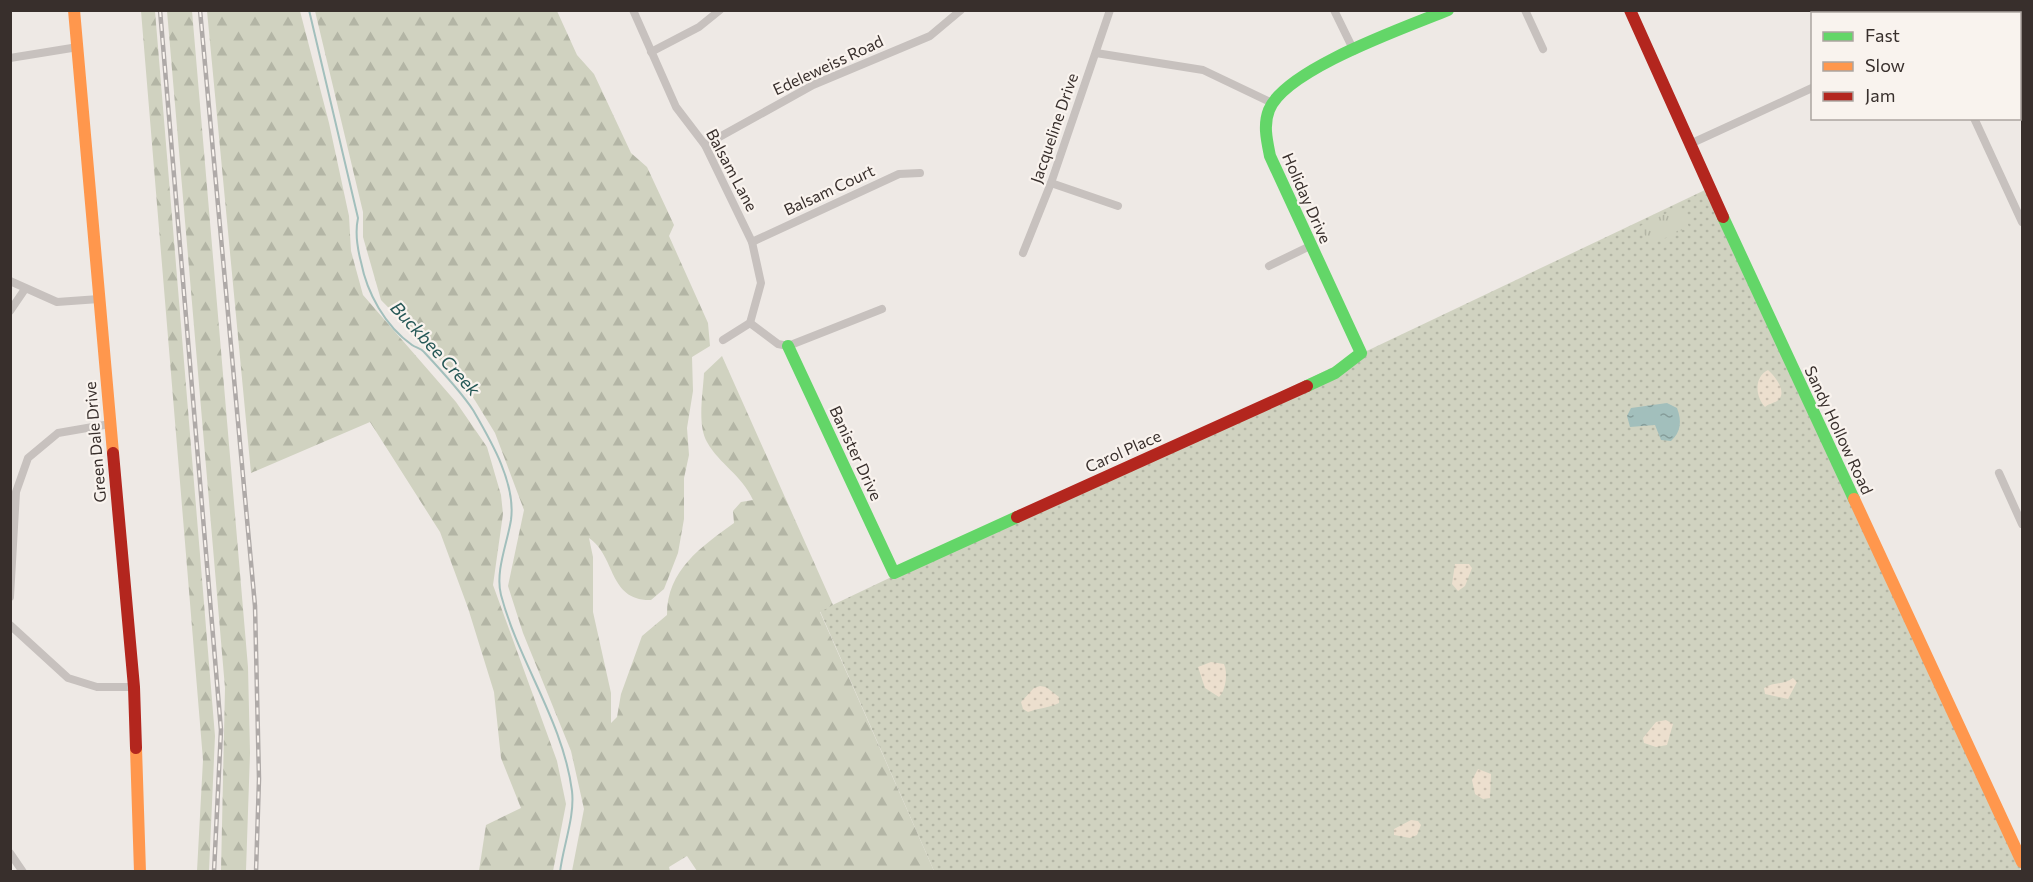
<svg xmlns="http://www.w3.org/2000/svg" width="2033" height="882" viewBox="0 0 2033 882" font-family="Commissioner,sans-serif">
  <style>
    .grass { fill: url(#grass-dots) }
    .forest { fill: url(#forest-firs) }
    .sand { fill: url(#sand-dots) }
    .park { fill: url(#park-tufts) }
    .water { fill: url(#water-ripples) }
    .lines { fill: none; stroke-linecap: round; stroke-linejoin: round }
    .stream { stroke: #a2bfbc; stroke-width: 2 }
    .street { stroke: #c7c1be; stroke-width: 8 }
    .fast { stroke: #63d668; stroke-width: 12 }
    .slow { stroke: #ff974d; stroke-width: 12 }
    .jam { stroke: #b3261e; stroke-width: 12 }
    .rail-casing { stroke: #afaaa8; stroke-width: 4.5 }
    .rail { stroke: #f9f3ee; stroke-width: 2; stroke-dasharray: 7; stroke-linecap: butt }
    .labels { text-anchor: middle; stroke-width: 4.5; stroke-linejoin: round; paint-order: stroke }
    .street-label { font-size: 16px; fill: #382f2c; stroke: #f9f3ee }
    .water-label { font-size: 18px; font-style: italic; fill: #245756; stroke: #f9f3ee }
  </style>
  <defs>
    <pattern id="grass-dots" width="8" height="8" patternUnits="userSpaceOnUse" patternTransform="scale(1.5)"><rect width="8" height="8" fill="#d0d2c0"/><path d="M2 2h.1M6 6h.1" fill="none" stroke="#b3b5a5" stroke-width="1.8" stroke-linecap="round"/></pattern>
    <pattern id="forest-firs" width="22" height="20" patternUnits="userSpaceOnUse" patternTransform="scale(1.5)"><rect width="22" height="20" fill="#d0d2c0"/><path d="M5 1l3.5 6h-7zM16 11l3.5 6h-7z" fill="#b3b5a5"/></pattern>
    <pattern id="sand-dots" width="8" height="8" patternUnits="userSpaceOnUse" patternTransform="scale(1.5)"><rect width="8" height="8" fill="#ecdfce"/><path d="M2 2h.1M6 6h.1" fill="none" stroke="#cbc0b1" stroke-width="1.8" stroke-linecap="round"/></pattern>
    <pattern id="park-tufts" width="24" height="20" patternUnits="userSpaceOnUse" patternTransform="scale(1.5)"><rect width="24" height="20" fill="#d0d2c0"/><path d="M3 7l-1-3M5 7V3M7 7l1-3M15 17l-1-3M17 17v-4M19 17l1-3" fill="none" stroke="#b3b5a5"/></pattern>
    <pattern id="water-ripples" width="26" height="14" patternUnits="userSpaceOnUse" patternTransform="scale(1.5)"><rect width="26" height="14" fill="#a2bfbc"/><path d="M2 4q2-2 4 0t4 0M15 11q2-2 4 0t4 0" fill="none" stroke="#859c99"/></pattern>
  </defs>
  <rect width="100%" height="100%" fill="#eee9e5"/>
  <polygon class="grass" points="1705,190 2022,871 934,871 820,611"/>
  <g class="forest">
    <polygon points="141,11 155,11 215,736 209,871 197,871 203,760"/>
    <polygon points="167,11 192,11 248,667 250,753 246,871 221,871 225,688"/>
    <polygon points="207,11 300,11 329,123 349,216 351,251 363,295 456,402 487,447 501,495 503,514 493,585 557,761 566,804 553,871 479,871 486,825 521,808 501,758 494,692 468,608 440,532 370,422 251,473"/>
    <path d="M315,11H557L577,55L594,74L631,153L647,167L674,225L669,236L708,323L710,346L692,357L693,391L687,428L689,455L684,478V519L678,553L664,589L651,600C608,601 616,556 589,538L593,557V612L611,693V723L617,717L621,694L642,636L667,615C667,570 701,547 734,523L733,511L741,502L753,500C741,474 720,465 707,442C697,424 703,394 704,373L722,356L833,605L820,612L934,871H697L687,856L669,867L670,871H572L584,809L571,751L523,633L508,586L524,510L495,433L468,389L381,300L363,237V212Z"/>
  </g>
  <g class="sand">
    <path d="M1768,370C1774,375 1789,393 1777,401C1774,403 1768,404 1765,407C1755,396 1754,377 1768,370Z"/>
    <polygon points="1455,564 1469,564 1472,568 1465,586 1458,591 1452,584"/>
    <path d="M1211,662L1224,664C1228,673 1226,690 1219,697L1205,688L1198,667Z"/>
    <path d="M1793,678L1797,682L1788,699L1765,694L1764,688C1773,682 1784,685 1793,678Z"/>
    <path d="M1040,686L1046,687L1059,697V703C1048,708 1039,708 1028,712L1023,709L1021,702L1034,688Z"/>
    <polygon points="1666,720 1673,724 1667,745 1656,747 1644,743 1643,738 1656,722"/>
    <polygon points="1478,769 1491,774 1490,798 1483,799 1475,794 1472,780"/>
    <polygon points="1411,820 1418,821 1421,825 1417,835 1410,838 1394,835 1394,829"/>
  </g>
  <polygon class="park" points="1680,207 1689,227 1650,245 1640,226"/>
  <path class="water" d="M1667,403L1677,408C1682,421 1681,432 1671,441L1661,440L1655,425L1630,427L1627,416L1631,408Z"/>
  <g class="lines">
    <path class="stream" d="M309,10L358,218C355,232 357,247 361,262C367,293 385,326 412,345C416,348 421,348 424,352C438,367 462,393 473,410C491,441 516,483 511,520C507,544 495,572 501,595C519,663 563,721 572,791C575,817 563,846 560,872"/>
    <g class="street">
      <polyline points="633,10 676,107 705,145 752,242 761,283 750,323 723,340"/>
      <polyline points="1334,10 1354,51"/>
      <polyline points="1525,10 1543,49"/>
      <polyline points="1924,10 1925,14"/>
      <polyline points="651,52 699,27 720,10"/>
      <polyline points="1096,53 1203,70 1272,103"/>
      <polyline points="10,58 78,47"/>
      <polyline points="1974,118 2022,222"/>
      <polyline points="1690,144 1812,88"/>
      <polyline points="705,145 813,85 930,36 961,10"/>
      <polyline points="1051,183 1118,206"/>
      <polyline points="752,242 899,174 920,173"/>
      <polyline points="1023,253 1051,183 1110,10"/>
      <polyline points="1269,266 1310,246"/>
      <polyline points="10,281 57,302 99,299"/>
      <polyline points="10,311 25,289"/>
      <polyline points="750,323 778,344 788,346 882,309"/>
      <polyline points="1999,473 2022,524"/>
      <polyline points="10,597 16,492 28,458 58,433 110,424"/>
      <polyline points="10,625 68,678 97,687 134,687"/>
      <polyline points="10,853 23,872"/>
    </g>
    <g class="fast">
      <polyline points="1723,217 1854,499"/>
      <polyline points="788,346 894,573 1017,517"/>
      <path d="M1307,386L1335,373L1361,353L1270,156C1267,141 1263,125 1269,110C1285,69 1407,27 1448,10"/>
    </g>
    <g class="slow">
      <polyline points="74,10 113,453"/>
      <polyline points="1854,499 2022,862"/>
      <polyline points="136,748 140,872"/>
    </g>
    <g class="jam">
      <polyline points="1630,10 1723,217"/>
      <polyline points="113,453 134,687 136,748"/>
      <polyline points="1017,517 1307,386"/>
    </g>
    <defs>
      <g id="rail">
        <polyline points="160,10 221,730 214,872"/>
        <polyline points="200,10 255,606 259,779 256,872"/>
      </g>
    </defs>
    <use href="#rail" class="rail-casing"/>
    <use href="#rail" class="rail"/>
  </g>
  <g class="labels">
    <g class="street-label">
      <text transform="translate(828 65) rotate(-25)" y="6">Edeleweiss Road</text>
      <text transform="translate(1054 128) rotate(-71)" y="6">Jacqueline Drive</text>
      <text transform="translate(732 170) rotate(62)" y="6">Balsam Lane</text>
      <text transform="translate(829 190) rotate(-25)" y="6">Balsam Court</text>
      <text transform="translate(1307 198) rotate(66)" y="6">Holiday Drive</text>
      <text transform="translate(1839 430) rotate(65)" y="6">Sandy Hollow Road</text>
      <text transform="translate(95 442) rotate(-95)" y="6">Green Dale Drive</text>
      <text transform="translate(1123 451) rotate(-24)" y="6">Carol Place</text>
      <text transform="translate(856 453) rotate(65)" y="6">Banister Drive</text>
    </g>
    <g class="water-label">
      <text transform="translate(435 349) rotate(47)" y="6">Buckbee Creek</text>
    </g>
  </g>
  <rect width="2033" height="882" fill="none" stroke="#382f2c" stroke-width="24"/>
  <rect x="1811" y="12" width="210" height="108" fill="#f9f3ee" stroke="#aca5a0" stroke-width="1.5"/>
  <rect x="1823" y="32" width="30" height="9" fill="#63d668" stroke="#aca5a0" stroke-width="1.5"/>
  <text x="1865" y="42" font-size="18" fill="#382f2c">Fast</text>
  <rect x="1823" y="62" width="30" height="9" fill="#ff974d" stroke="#aca5a0" stroke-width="1.5"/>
  <text x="1865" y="72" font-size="18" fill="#382f2c">Slow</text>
  <rect x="1823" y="92" width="30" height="9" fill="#b3261e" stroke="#aca5a0" stroke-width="1.5"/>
  <text x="1865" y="102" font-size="18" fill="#382f2c">Jam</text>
</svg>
